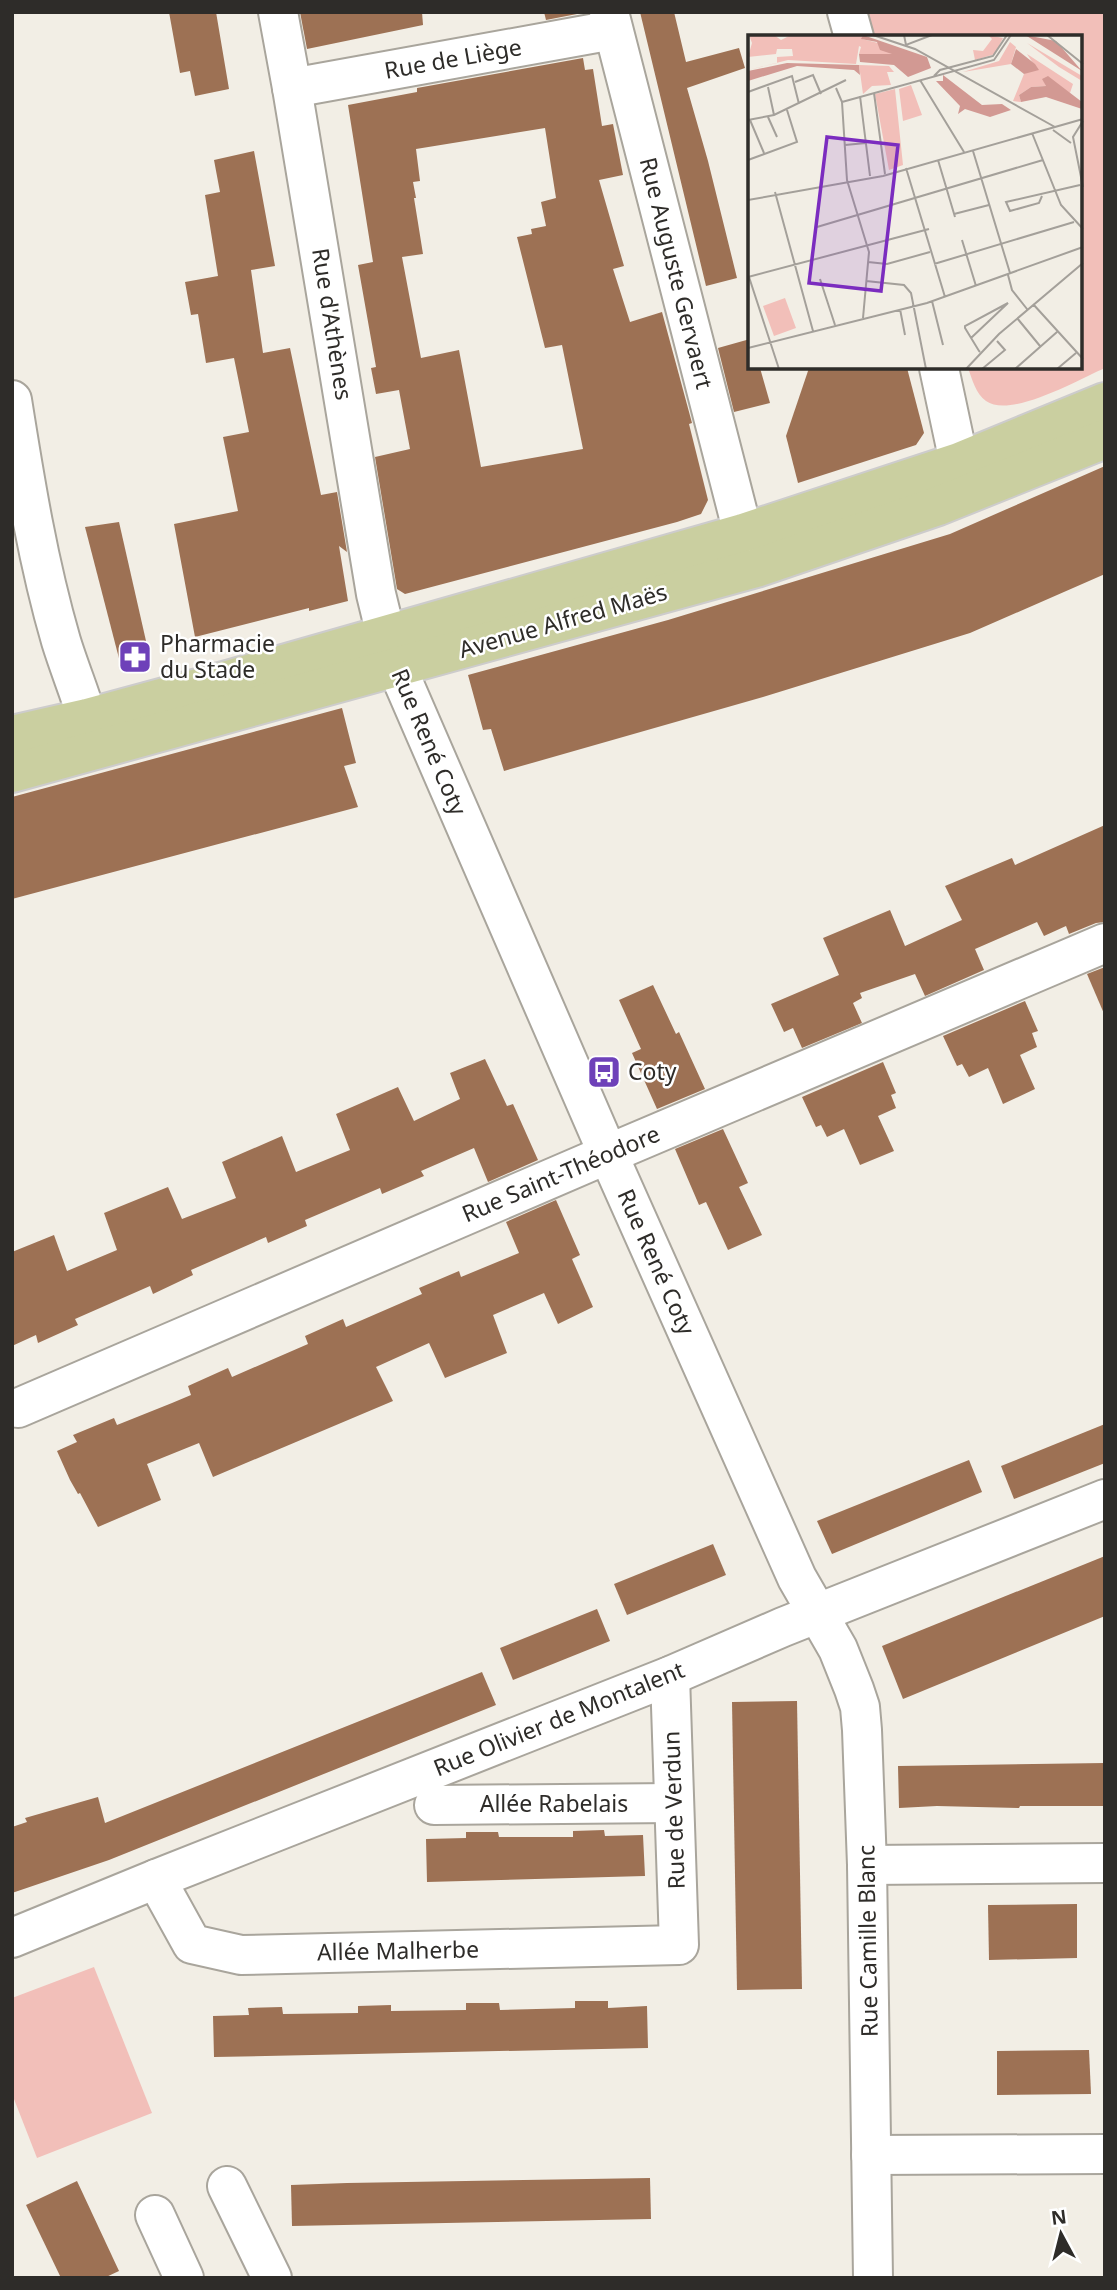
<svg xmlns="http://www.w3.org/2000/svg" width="1117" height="2290" viewBox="0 0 1117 2290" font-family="'Noto Sans',sans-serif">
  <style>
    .green { fill: #f2bfb9 }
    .building { fill: #9d7154; fill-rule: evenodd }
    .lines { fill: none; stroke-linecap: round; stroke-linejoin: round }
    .minor-casing { stroke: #a9a59c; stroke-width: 42 }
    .major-casing { stroke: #cdcccc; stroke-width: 42 }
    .minor { stroke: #fff; stroke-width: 38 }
    .major { stroke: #cacfa0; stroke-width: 38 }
    .labels { text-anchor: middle; stroke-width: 5; stroke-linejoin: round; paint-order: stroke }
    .street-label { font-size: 23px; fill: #2e2c29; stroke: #fff }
    .poi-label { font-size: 23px; fill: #2e2c29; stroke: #fff; text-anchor: start }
    .inset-road { fill: none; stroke: #a4a09a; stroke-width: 2 }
    .view { fill: #7b2cbf; fill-opacity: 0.15; stroke: #7b2cbf; stroke-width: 3.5 }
    .inset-edge { fill: none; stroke: #2e2c29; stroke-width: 3.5 }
  </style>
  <rect width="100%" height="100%" fill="#f2eee5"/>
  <g class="green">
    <path d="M866,12H1105V368C1079,379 1011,419 986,401C976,394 972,379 968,368H1080V37H873Z"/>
    <polygon points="94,1967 152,2113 37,2158 12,2094 12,1998"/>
  </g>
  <g class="building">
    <polygon points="169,12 216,12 229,89 195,96 190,71 180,73"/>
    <polygon points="300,12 422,12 423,25 307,49"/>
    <polygon points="544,12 576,12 577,14 546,20"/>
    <polygon points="640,12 674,12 686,62 739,48 745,68 687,88 708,161 737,278 706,286"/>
    <path d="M583,58L585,70L593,69L602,126L613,124L623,175L599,180L624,266L613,269L630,322L662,312L692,423L689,424L708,500L701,514L677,522L405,594L397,589L375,457L410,449L399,390L376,394L371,368L376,367L358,265L373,262L348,105L417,92V88ZM545,128L556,198L541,202L546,226L531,229L532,234L517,237L545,348L562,345L583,449L481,467L459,350L421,358L402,257L423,254L414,198H416L413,182L420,181L416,149Z"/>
    <polygon points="254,151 275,266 251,270 263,353 290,348 321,495 337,492 347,552 339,546 348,601 309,611 309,608 195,637 174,524 238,511 223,437 249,432 234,358 206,363 198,314 191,315 185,282 218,276 205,195 220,192 214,160"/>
    <polygon points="750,339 750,368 760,368 770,403 734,412 718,348"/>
    <polygon points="809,368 907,368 924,433 916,445 798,483 786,436"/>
    <polygon points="1105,466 1105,574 970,633 763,697 504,771 491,729 483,730 468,675 668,620 950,534"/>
    <polygon points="119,522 151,663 122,670 85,527"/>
    <polygon points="342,708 356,763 344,766 358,807 12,899 12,797"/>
    <polygon points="1105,825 1105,922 1096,923 1069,934 1066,926 1044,936 1037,922 975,949 984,970 925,996 915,974 860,993 862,998 853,1003 862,1023 802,1048 793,1028 784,1032 771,1004 839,975 823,938 890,910 905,946 962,920 945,886 1012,858 1015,865"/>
    <polygon points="1105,967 1105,1016 1087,974"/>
    <polygon points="653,985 676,1034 679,1032 705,1089 657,1109 632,1053 641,1049 619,1000"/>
    <polygon points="1025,1001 1038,1031 1032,1033 1037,1047 1020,1055 1035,1089 1003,1104 988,1068 969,1077 962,1064 957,1066 943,1036"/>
    <polygon points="485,1059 507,1106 513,1104 538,1160 488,1182 474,1148 421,1171 424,1176 382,1194 380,1188 305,1220 307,1226 268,1243 266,1237 191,1270 193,1275 153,1294 150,1286 75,1319 78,1325 38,1343 36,1335 12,1346 12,1252 54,1235 67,1271 117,1250 104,1213 168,1187 182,1219 236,1198 222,1162 282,1136 296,1172 350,1150 336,1114 398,1087 414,1121 460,1099 450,1073"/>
    <polygon points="883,1062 896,1093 891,1095 896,1108 878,1116 894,1151 860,1165 844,1129 827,1137 821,1125 816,1127 802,1097"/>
    <polygon points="723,1129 748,1183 739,1187 762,1235 728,1250 706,1202 699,1205 675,1149"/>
    <polygon points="556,1200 580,1255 572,1259 593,1307 558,1324 544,1293 493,1315 507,1353 445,1378 429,1343 376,1367 393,1401 213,1477 199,1443 147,1464 161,1500 98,1527 80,1493 78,1494 70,1480 57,1451 77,1442 73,1435 114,1418 117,1425 172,1403 191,1395 188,1386 228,1368 232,1377 308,1344 305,1336 343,1319 346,1327 422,1294 419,1288 459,1271 461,1277 519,1253 506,1222"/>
    <polygon points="1105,1424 1105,1463 1014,1499 1001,1466"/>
    <polygon points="969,1460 982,1492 832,1554 817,1521"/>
    <polygon points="713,1544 726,1575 627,1615 614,1584"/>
    <polygon points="1105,1556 1105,1616 903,1699 882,1646"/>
    <polygon points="597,1609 610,1641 513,1680 500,1648"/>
    <polygon points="482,1672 496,1705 109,1860 12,1893 12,1827 27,1822 25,1818 98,1797 105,1823"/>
    <polygon points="797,1701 802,1989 737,1990 732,1702"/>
    <polygon points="1105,1763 1105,1806 1020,1806 1019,1808 937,1806 899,1808 898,1766"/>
    <polygon points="604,1830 605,1836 643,1835 645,1876 427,1882 426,1839 466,1838 466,1832 498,1832 499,1837 573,1837 573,1831"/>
    <polygon points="1077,1904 1077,1958 989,1960 988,1905"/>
    <polygon points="575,2001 608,2001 608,2008 647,2006 648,2048 214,2057 213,2016 249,2015 248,2008 282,2007 283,2014 358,2013 358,2006 391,2005 391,2011 466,2010 466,2003 499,2003 500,2010 575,2008"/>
    <polygon points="1089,2050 1091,2094 997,2095 997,2051"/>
    <polygon points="650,2178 651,2219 292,2226 291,2185 347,2183"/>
    <polygon points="77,2181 119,2271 104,2278 61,2278 26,2205"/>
  </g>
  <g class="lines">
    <defs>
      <g id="minor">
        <polyline points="278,12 292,88 376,594 386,635 397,668 608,1154 797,1578 838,1649 854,1689 860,1707 862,1730 867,1865 873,2278"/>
        <polyline points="609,12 743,533"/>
        <polyline points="847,12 854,37"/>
        <polyline points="292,88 613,30"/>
        <polyline points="939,368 959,462"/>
        <path d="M12,400C25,482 38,562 61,641C72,677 88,712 95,748"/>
        <polyline points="18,1408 608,1154 1105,943"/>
        <polyline points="434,1805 674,1803"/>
        <polyline points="867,1865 1105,1863"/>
        <polyline points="156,1879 192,1944 241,1955 679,1945 670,1676"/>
        <polyline points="12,1938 156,1879 670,1676 783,1627 1105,1499"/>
        <polyline points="871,2155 1105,2154"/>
        <polyline points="227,2186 272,2278"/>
        <polyline points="155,2215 184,2278"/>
      </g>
      <g id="major">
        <polyline points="12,735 87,718 231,679 743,533 959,462 1105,402"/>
        <polyline points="12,773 756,568 938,506 1105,439"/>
      </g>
    </defs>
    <use href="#minor" class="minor-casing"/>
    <use href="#major" class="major-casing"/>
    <use href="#minor" class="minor"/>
    <use href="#major" class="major"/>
  </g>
  <defs>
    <symbol id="pharmacy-square" viewBox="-11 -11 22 22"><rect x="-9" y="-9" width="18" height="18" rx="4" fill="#6e41b9" stroke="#fff"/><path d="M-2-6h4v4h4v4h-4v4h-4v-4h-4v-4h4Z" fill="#fff"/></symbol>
    <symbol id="bus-square" viewBox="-11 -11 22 22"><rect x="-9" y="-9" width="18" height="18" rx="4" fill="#6e41b9" stroke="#fff"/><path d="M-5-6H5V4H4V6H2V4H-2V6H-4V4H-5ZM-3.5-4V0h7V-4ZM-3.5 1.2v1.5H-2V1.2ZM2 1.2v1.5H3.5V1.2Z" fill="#fff"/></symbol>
  </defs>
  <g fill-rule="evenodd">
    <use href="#pharmacy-square" x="116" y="638" width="38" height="38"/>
    <use href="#bus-square" x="585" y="1053" width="38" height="38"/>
  </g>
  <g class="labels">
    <g class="street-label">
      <text transform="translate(453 59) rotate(-10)" y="8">Rue de Liège</text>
      <text transform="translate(676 273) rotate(76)" y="8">Rue Auguste Gervaert</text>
      <text transform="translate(332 324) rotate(81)" y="8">Rue d'Athènes</text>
      <text transform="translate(563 621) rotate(-16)" y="8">Avenue Alfred Maës</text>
      <text transform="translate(429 742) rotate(67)" y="8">Rue René Coty</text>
      <text transform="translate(561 1174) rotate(-23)" y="8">Rue Saint-Théodore</text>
      <text transform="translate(656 1262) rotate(66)" y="8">Rue René Coty</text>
      <text transform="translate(559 1719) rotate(-22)" y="8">Rue Olivier de Montalent</text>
      <text x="554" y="1812">Allée Rabelais</text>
      <text transform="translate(674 1810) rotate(-92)" y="8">Rue de Verdun</text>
      <text transform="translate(868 1941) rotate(-91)" y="8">Rue Camille Blanc</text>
      <text transform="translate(398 1951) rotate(-1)" y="8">Allée Malherbe</text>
    </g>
    <g class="poi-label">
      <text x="160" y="652">Pharmacie<tspan x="160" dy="26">du Stade</tspan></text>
      <text x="628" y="1080">Coty</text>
    </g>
  </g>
  <g transform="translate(748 35)">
    <rect width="334" height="334" fill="#f2eee5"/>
    <path d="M1,0H26L33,5L43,0H114V4L130,8L145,19H111L113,12L111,11L108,29L40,25L0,35L29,28V22L45,21L44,14H29L28,19L0,22L4,8ZM240,0L255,3L247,19L227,25L225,15L235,16L244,4ZM262,7L268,12L263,29L215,37L251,26ZM279,8L334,41V46L311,32ZM279,19L325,49L322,58L295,44L298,51L283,52L271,60L273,67L265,66L276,39L287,31ZM111,30L141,31L146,37H139L143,50L124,51L115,59ZM163,50L174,80L155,86L151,54ZM147,54L155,130L141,135L127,59ZM37,263L48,293L26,301L15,271Z" fill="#f2bfb9"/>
    <path d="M115,0L179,22L183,33L160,42L146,30L112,27L111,19H144L132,15L129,7L113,4ZM277,0L308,6L334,36L282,3ZM268,14L287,29L291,35L276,39L263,29ZM39,28L111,30L112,40L106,35L49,31L0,46V36ZM195,40L234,70L254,69L263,75L242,82L217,74L210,79L212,71L188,46H195ZM300,41L334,67V74L298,62L273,67L271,60L283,52L298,51L294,44Z" fill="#d29993"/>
    <path class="inset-road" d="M125,0L167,14L307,92M156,0L158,10L184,0M299,0L335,29M186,41L192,35L245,21L259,0M172,45L216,117M47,47L65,40L73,59M20,52L26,80M88,53L94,67L99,145L121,217L115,283M0,57L44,41L51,69M126,58L137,139M112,61L122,141M94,67L246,25L263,0M20,82L29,102M0,85L26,80L98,45M2,85L16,118M335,86L325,102L335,152M305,95L323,108M284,98L313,170L335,194M97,110L118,108M225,116L262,238M0,125L49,107L39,75M190,125L207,182M158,133L197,262M27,157L65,296M294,161L291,168L262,176L258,167L332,150M0,165L135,141L335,84M206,179L241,170M69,192L295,125M214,205L228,251M120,227L139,229L182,217M186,229L326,187M260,240L264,255L279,274M0,242L181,194M1,242L31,334M72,244L87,290M118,246L156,250L163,258L178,334M184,266L195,310M285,269L335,324M152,274L157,300M269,283L292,311M223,303L260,268L217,291V293L231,316L232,317M0,313L179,268L335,212M218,334L251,299L335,228M234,334L257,315L249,306M267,334L309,297M309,334L328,318"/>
    <path class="view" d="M79,102L150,110L133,256L61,248Z"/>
    <rect width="334" height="334" class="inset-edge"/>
  </g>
  <rect width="1117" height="2290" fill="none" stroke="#2e2c29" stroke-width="28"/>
  <g transform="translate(1061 2234) rotate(353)" stroke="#ffffff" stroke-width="5" paint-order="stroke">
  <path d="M0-5L12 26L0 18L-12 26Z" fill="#2e2c29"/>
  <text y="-10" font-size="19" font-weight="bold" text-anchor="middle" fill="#2e2c29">N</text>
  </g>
</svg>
